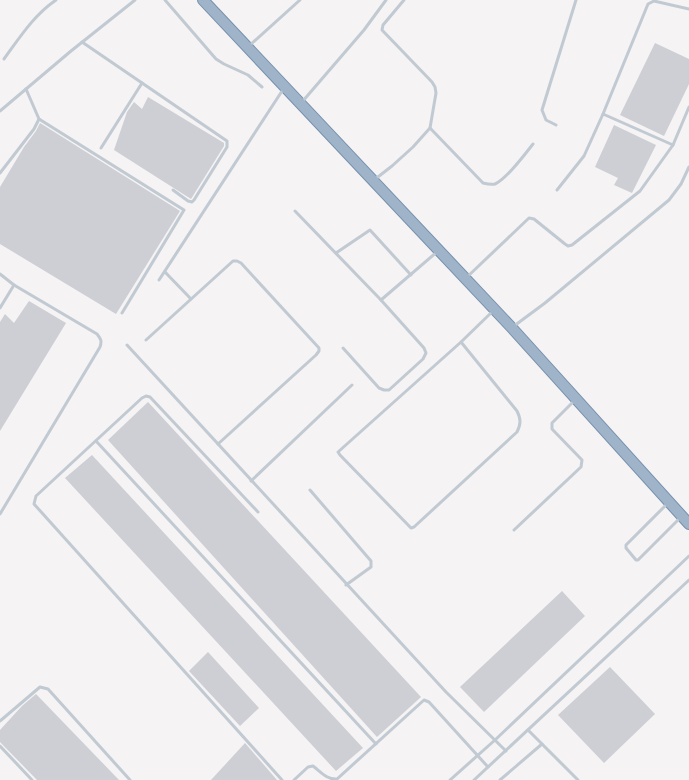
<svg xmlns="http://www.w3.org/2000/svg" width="689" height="780" viewBox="0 0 689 780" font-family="Barlow,sans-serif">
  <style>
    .building { fill: #cdcfd5 }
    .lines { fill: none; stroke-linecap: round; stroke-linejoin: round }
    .trunk-casing { stroke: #7690ad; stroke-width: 12 }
    .service { stroke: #c1cad2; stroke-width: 3 }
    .trunk { stroke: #9fb4c9; stroke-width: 10 }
  </style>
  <rect width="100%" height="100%" fill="#f5f3f3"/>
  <g class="building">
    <polygon points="655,43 689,59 689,84 664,136 620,115"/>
    <polygon points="148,97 224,143 224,146 191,199 114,150 127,112 134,102 142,109"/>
    <polygon points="40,123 180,211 116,314 0,244 0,187 24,147 36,131"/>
    <polygon points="614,125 656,145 632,193 614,185 618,178 595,167"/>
    <polygon points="29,301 66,323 0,431 0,322 5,314 14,323"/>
    <polygon points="148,402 421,697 377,737 108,440"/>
    <polygon points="92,455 363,748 336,771 65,478"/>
    <polygon points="562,591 585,616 484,712 460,687"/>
    <polygon points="208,652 259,708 240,726 189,671"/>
    <polygon points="610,667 655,714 604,763 558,715"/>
    <polygon points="36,694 119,780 37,780 0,742 0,730 22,706"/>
    <polygon points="245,743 277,780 211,780"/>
  </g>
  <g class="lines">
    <defs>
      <polyline id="trunk" points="203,0 512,328 689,524"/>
    </defs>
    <use href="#trunk" class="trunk-casing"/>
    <g class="service">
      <polyline points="165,0 216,59 224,64 248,75 262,87"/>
      <polyline points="82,42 227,141 227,147 194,200 192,202 188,201 173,190"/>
      <polyline points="250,45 300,0"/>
      <path d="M4,59C20,37 34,15 56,0"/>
      <polyline points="302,102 364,30 386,0"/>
      <polyline points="0,111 71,51 135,0"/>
      <polyline points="603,114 673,145"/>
      <polyline points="39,119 184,210 122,313"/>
      <polyline points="556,125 546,120 542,110 576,0"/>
      <path d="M430,128L483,183C487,184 491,185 495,184C507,179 525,154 533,144"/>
      <polyline points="101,148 142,83"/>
      <polyline points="0,173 34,129 39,119 26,89"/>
      <polyline points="374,180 392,166 413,147 430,128 436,93 435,87 432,82 382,30 383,25 404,0"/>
      <polyline points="557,190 584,156 603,114 648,4 654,1 689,9"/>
      <polyline points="295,211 381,300 438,251"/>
      <polyline points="336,253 370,230 411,275"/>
      <polyline points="165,272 191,299"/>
      <path d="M0,274L14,285L97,334C101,339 102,341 100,347L0,514"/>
      <polyline points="466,278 529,218 534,219 565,244 568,246 572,245 640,191 673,145 689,107"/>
      <polyline points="159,280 284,88"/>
      <polyline points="0,308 14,285"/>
      <polyline points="514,326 545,303 669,200 681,184 689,167"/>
      <polyline points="146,340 233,261 237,261 241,263 319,348 319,351 316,355 218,444"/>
      <path d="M461,342L517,411C521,419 521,424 517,432L414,527L411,528L340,455L338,452L461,342L494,310"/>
      <polyline points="127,345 446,692 506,751"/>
      <polyline points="343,348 379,388 384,390 389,390 423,359 426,353 424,348 381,300"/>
      <polyline points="96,441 376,744"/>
      <polyline points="251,481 352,385"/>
      <polyline points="310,490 371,561 371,567 346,585"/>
      <polyline points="668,503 626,545 626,548 636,560 638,560 681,517"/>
      <polyline points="258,512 150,397 146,396 142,398 36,496 34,504 282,780"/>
      <polyline points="514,530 581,467 582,460 552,429 552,423 575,400"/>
      <polyline points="0,721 40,687 48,689 130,780"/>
      <polyline points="528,730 578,780"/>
      <polyline points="0,746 32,780"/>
      <path d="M294,780L308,767L313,766C321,772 327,780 337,779L424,700L429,702L488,767"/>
      <polyline points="450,780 495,740 689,556"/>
      <polyline points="474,780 689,580"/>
      <polyline points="500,780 542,744"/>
    </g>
    <use href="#trunk" class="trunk"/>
  </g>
</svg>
